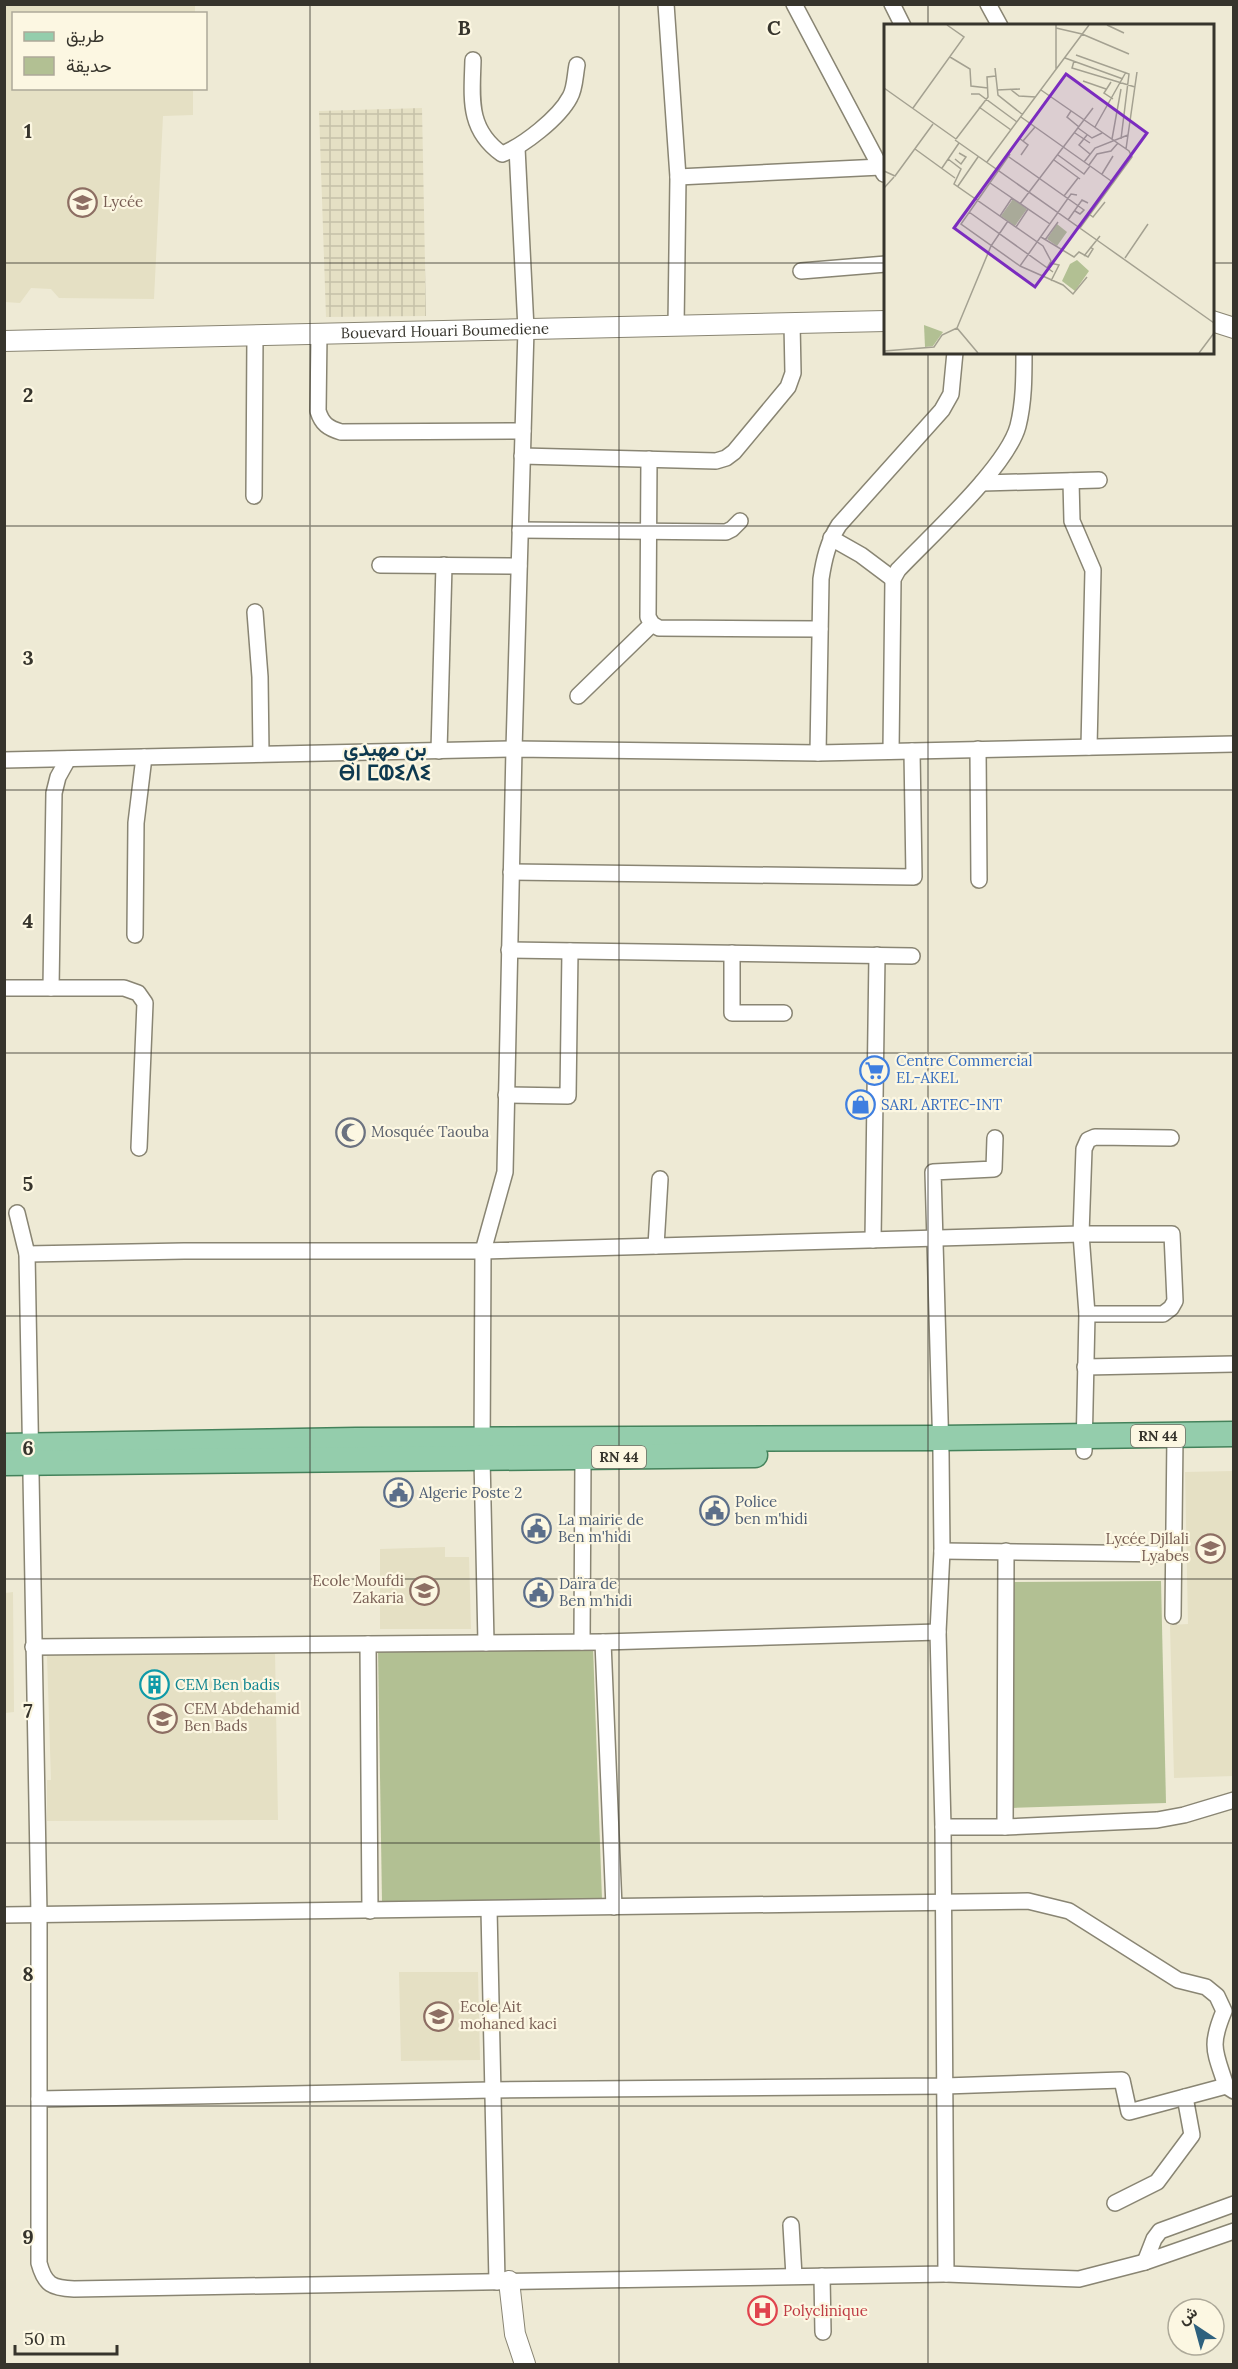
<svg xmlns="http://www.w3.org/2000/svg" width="1238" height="2369" viewBox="0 0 1238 2369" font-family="Lora,Vazirmatn,'Noto Sans Tifinagh',serif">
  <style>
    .built { fill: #e5e0c4 }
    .industrial { fill: url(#industrial-grid) }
    .green { fill: #b2c093 }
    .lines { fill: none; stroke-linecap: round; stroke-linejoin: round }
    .minor-casing { stroke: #898573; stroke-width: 18 }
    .tertiary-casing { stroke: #898573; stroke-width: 22 }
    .primary-casing { stroke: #44825b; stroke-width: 27 }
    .minor { stroke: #fff; stroke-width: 15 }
    .tertiary { stroke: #fff; stroke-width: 20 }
    .primary { stroke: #94cdac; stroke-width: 24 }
    .grid { fill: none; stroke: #36342c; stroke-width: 1.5; stroke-opacity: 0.55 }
    .labels { text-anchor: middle; stroke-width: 4.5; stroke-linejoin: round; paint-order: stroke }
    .shield { fill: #fcf7e2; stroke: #716e63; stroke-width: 1.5 }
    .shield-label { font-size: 14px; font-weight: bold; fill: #36342c }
    .education-label { font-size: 15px; fill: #785e54; stroke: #fcf7e2; text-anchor: start }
    .street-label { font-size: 15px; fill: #36342c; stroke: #fcf7e2 }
    .shop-label { font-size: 15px; fill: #366cbe; stroke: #fcf7e2; text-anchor: start }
    .worship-label { font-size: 15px; fill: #5b616d; stroke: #fcf7e2; text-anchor: start }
    .service-label { font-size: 15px; fill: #4e5e75; stroke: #fcf7e2; text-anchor: start }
    .culture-label { font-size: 15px; fill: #0d838f; stroke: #fcf7e2; text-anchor: start }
    .health-label { font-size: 15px; fill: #be3a42; stroke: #fcf7e2; text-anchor: start }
    .district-label { font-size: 21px; font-weight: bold; fill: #0e394f; stroke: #fcf7e2 }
    .inset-road { fill: none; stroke: #a4a191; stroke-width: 1.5 }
    .view { fill: #7b2cbf; fill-opacity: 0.15; stroke: #7b2cbf; stroke-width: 3 }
    .inset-edge { fill: none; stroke: #36342c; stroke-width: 3 }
    .grid-label { font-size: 20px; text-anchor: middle; font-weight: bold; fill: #36342c; stroke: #fcf7e2; stroke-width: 4.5; stroke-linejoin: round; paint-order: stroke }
  </style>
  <defs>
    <pattern id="industrial-grid" width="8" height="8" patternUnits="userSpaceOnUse" patternTransform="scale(1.5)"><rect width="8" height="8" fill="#e5e0c4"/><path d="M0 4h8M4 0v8" fill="none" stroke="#c5c1a9"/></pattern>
  </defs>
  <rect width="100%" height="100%" fill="#eeead5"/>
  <g class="built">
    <polygon points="5,4 195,5 195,13 14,14 14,88 193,89 193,115 163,116 154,299 59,298 51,289 31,288 20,303 5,302"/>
    <polygon points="1233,1471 1233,1776 1174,1778 1170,1625 1188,1624 1185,1472"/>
    <polygon points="445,1547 445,1557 469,1557 471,1629 380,1629 380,1549"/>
    <polygon points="13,1592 14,1712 5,1713 5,1593"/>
    <polygon points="275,1651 278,1820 47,1821 47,1780 51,1780 47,1656"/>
    <polygon points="399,1972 478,1972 480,2060 401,2061"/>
  </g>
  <polygon class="industrial" points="422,108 426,316 326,317 319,111"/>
  <g class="green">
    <polygon points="1161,1581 1166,1803 1012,1808 1009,1582"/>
    <polygon points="593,1647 602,1900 382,1902 378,1649"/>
  </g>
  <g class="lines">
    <defs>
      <g id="minor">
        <polyline points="666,4 678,177 676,326"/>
        <polyline points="794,4 884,174"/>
        <polyline points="892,4 903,26"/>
        <polyline points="988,4 1000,26"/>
        <path d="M473,60C472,98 467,129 502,154C523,146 559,118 570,97C575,89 575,75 577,65"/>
        <polyline points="678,177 881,167"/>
        <polyline points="801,271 886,264"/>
        <path d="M319,334L318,411C322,424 328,428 341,432L523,431"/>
        <polyline points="522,456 716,461 726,458 734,452 788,387 793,373 792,323"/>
        <polyline points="649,459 648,617 652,624 659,628 820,629"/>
        <polyline points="1071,481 1072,521 1093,570 1089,747"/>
        <polyline points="982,483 1099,480"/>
        <polyline points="254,496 255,335"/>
        <polyline points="520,530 726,532 732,529 740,521"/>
        <polyline points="831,538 861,555 893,579"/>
        <polyline points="380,565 519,566"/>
        <polyline points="255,612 260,677 261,754"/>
        <polyline points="578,696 652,624"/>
        <polyline points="978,749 979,880"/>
        <polyline points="439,751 444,565"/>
        <path d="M891,751L893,579L898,570C929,537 1007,467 1018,426C1024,402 1024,377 1024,352"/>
        <path d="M818,753L821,579C824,559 828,542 839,525L942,410L951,394L955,352"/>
        <polyline points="4,760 514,749 818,753 1234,744"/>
        <polyline points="511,872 914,877 912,751"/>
        <polyline points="135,935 136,823 144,757"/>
        <polyline points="509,950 912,956"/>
        <polyline points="732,953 732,1013 784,1013"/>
        <polyline points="4,988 124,988 138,993 145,1003 139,1148"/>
        <polyline points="51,988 54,793 58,777 68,759"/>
        <polyline points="506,1095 568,1096 570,951"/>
        <path d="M17,1213L27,1254L39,1915V2263C45,2285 52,2288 74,2289L946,2274L943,1827L938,1632L942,1551L941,1453L933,1172L994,1169L995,1138"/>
        <polyline points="873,1240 877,955"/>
        <polyline points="656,1246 660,1179"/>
        <polyline points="27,1254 184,1251 483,1251 1081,1234 1172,1234 1175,1301 1171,1308 1163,1314 1087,1314"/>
        <polyline points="1085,1367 1234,1364"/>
        <polyline points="1084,1451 1087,1314 1081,1234 1084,1149 1088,1140 1095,1137 1171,1138"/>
        <polyline points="942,1551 1174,1554"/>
        <polyline points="1173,1616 1175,1436"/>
        <polyline points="582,1642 583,1457"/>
        <polyline points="603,1642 614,1907"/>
        <polyline points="486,1643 482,1458 483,1251 505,1172 514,749 526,329 517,148"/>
        <polyline points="368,1644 370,1911"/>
        <polyline points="33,1647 603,1642 938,1632"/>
        <polyline points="943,1827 1005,1827 1157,1820 1184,1815 1234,1800"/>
        <polyline points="1005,1827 1006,1551"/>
        <polyline points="489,1909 497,2282"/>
        <path d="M4,1915L1028,1901L1069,1911L1178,1980L1206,1987L1217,1996L1224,2011C1209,2047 1215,2051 1226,2086L1234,2091"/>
        <polyline points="39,2099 491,2090 945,2086 1122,2080 1129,2112 1226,2086"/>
        <polyline points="1115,2203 1157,2182 1192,2135 1185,2097"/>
        <polyline points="791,2225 794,2276"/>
        <polyline points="1145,2262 1154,2239 1160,2231 1234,2204"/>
        <polyline points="946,2274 1079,2279 1145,2262 1234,2231"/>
        <polyline points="822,2276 823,2332"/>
      </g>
      <g id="tertiary">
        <polyline points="1212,321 1234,328"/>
        <path id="s1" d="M4,341L886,321"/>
        <polyline points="509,2281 515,2334 525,2364"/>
      </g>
      <g id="primary">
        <polyline points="4,1446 356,1440 941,1438 1234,1434"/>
        <polyline points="4,1463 755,1455"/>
      </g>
    </defs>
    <use href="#minor" class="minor-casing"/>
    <use href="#tertiary" class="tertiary-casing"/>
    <use href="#primary" class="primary-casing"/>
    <use href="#minor" class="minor"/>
    <use href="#tertiary" class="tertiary"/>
    <use href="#primary" class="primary"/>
  </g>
  <path class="grid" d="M310,4V2364M619,4V2364M928,4V26M4,263H886M1212,263H1234M928,352V2364M4,526H1234M4,790H1234M4,1053H1234M4,1316H1234M4,1579H1234M4,1843H1234M4,2106H1234"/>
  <defs>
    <symbol id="school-ring" viewBox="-11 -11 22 22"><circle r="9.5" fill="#fcf7e2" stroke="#8d6e63" stroke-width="1.5"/><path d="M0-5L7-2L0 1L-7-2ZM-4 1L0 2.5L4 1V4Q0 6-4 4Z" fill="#8d6e63"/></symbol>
    <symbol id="supermarket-ring" viewBox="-11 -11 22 22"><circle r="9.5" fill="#fcf7e2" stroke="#3f7fe0" stroke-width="1.5"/><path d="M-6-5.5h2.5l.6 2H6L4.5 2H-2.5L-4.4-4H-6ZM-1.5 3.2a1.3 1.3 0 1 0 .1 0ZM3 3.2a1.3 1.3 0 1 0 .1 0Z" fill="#3f7fe0"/></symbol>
    <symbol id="shop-ring" viewBox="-11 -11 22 22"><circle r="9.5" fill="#fcf7e2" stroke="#3f7fe0" stroke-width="1.5"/><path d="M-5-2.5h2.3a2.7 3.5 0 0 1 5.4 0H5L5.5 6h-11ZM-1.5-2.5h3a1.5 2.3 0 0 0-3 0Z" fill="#3f7fe0"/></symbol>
    <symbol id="mosque-ring" viewBox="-11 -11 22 22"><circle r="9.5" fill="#fcf7e2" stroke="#6b7280" stroke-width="1.5"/><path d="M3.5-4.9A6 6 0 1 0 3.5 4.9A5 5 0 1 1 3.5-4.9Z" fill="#6b7280"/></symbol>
    <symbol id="civic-ring" viewBox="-11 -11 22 22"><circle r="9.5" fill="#fcf7e2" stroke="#5c6f8a" stroke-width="1.5"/><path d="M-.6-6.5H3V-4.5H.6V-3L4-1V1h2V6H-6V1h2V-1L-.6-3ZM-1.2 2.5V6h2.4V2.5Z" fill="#5c6f8a"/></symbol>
    <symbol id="building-ring" viewBox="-11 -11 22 22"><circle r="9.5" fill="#fcf7e2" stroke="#0f9aa8" stroke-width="1.5"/><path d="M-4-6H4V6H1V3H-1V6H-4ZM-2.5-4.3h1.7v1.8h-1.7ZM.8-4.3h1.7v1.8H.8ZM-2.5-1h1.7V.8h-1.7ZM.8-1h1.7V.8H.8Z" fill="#0f9aa8"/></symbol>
    <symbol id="hospital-ring" viewBox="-11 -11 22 22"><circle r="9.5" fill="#fcf7e2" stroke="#e0444e" stroke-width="1.5"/><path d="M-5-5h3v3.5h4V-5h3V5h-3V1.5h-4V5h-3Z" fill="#e0444e"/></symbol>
  </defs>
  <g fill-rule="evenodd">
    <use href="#school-ring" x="66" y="186" width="33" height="33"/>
    <use href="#supermarket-ring" x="858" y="1054" width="33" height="33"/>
    <use href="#shop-ring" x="844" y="1088" width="33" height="33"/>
    <use href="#mosque-ring" x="334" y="1116" width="33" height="33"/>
    <use href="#civic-ring" x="382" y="1476" width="33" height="33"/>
    <use href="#civic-ring" x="698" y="1494" width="33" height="33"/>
    <use href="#civic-ring" x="520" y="1512" width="33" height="33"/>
    <use href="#school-ring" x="1194" y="1532" width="33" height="33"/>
    <use href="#school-ring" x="408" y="1574" width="33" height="33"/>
    <use href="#civic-ring" x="522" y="1576" width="33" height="33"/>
    <use href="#building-ring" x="138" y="1668" width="33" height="33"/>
    <use href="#school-ring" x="146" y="1702" width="33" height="33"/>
    <use href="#school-ring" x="422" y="2000" width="33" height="33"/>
    <use href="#hospital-ring" x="746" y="2294" width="33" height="33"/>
  </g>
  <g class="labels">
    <g class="shield">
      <rect x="1131" y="1425" width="54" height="22" rx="4.5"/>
      <rect x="592" y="1446" width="54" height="22" rx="4.5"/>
    </g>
    <g class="shield-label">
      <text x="1158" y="1441">RN 44</text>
      <text x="619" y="1462">RN 44</text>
    </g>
    <g class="education-label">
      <text x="103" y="207">Lycée</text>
      <text x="1189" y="1544" text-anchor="end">Lycée Djllali<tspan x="1189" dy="17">Lyabes</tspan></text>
      <text x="404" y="1586" text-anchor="end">Ecole Moufdi<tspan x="404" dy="17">Zakaria</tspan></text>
      <text x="184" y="1714">CEM Abdehamid<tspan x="184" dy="17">Ben Bads</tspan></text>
      <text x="460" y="2012">Ecole Ait<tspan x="460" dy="17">mohaned kaci</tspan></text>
    </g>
    <g class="street-label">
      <text dy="5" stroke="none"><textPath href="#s1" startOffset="441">Bouevard Houari Boumediene</textPath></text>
    </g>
    <g class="shop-label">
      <text x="896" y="1066">Centre Commercial<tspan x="896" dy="17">EL-AKEL</tspan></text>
      <text x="881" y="1110">SARL ARTEC-INT</text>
    </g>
    <g class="worship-label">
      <text x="371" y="1137">Mosquée Taouba</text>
    </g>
    <g class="service-label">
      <text x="419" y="1498">Algerie Poste 2</text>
      <text x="735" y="1507">Police<tspan x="735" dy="17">ben m'hidi</tspan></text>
      <text x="558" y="1525">La mairie de<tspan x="558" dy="17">Ben m'hidi</tspan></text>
      <text x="559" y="1589">Daïra de<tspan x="559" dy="17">Ben m'hidi</tspan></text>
    </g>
    <g class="culture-label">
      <text x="175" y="1690">CEM Ben badis</text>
    </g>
    <g class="health-label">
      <text x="783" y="2316">Polyclinique</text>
    </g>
    <g class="district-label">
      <text x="385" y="756">بن مهيدي<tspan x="385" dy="24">ⴱⵏ ⵎⵀⵉⴷⵉ</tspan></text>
    </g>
  </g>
  <g transform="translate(884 24)">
    <rect width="330" height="330" fill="#eeead5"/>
    <path d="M40,301L59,308L49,322L41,323Z" fill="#b2c093"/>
    <path d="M129,175L143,185L131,202L117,192ZM173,200L183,208L173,222L163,215ZM193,236L205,247L191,267L178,257L186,240Z" fill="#b2c093"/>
    <path class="inset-road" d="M223,1L240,9M172,4L198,10L245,30M192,31L245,50L237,115M66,33L86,45L87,62L104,64M181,34L239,55M190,37L188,44L251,63M111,44L114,71L139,91M172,45V1M199,57L222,65M227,58L220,69L229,75M0,64L72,115M126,65L135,72L152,73M113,66L136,65M157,66L245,127L248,133L196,204M87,70H95L133,98M95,83L127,106M29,84L80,13L63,1M187,87L183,93L195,103M137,93L230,159M211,103L242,48M194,104L208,114L218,109M191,109L206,119M203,111L195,121L206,130M135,114L144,121L137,131M72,115L104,73L103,53L112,52M228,115L237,65M71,116L217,219M139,117L151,103M131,120L146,100M31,125L71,154M242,125L253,48M126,130L77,200L136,242L187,170L193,171M174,131L200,150L206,142M125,133L200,186L196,190L191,187M64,135L77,145L70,160L159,222L167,237L163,244M71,135L77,140L82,133L75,129M170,136L196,155M103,138L205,1M200,138L211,124L244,111M205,141L213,130L227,127L234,119M58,144L75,119M0,147L11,152L49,100M218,150L229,132M106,159L166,200M74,162L94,133M180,172L194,154M0,179V164L10,153M136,180L209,84M85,188L169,248M205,190L209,193L221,178M116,192L128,174M184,196L198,176L204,179M132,203L144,185M157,213L190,233L195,228L204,233L209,225L206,223M161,216L174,198M217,219L330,299M107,222L124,197M200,232L216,212M241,234L264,200M166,239L175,241L167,257M136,242L179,261L189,270L203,253M0,327L50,323L58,311L73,304M94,329L73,304L107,222M315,329L330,309"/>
    <path class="view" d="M182,50L263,109L151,263L70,204Z"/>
    <rect width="330" height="330" class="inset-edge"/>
  </g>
  <g class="grid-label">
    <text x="464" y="35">B</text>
    <text x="774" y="35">C</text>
    <text x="28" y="138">1</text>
    <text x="28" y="402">2</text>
    <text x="28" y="665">3</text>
    <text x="28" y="928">4</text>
    <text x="28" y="1191">5</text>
    <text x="28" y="1455">6</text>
    <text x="28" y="1718">7</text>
    <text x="28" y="1981">8</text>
    <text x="28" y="2244">9</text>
  </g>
  <rect width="1238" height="2369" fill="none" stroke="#36342c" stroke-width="12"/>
  <rect x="12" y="12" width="195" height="78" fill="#fcf7e2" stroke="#ada999" stroke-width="1.5"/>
  <rect x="24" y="32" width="30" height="9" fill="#94cdac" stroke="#ada999" stroke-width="1.5"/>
  <text x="66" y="42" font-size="18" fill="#36342c">طريق</text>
  <rect x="24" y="57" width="30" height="18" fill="#b2c093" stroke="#ada999" stroke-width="1.5"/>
  <text x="66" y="72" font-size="18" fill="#36342c">حديقة</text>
  <g transform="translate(1196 2327) rotate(324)"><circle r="28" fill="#fcf7e2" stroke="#ada999" stroke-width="1.5"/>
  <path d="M0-4.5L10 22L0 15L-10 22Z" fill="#2e617e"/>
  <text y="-9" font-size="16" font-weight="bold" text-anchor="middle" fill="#36342c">ش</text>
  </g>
  <path d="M15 2345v9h102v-9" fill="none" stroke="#36342c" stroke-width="3"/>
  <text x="24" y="2345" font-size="18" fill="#36342c" stroke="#fcf7e2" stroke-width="4.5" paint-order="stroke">50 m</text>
</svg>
